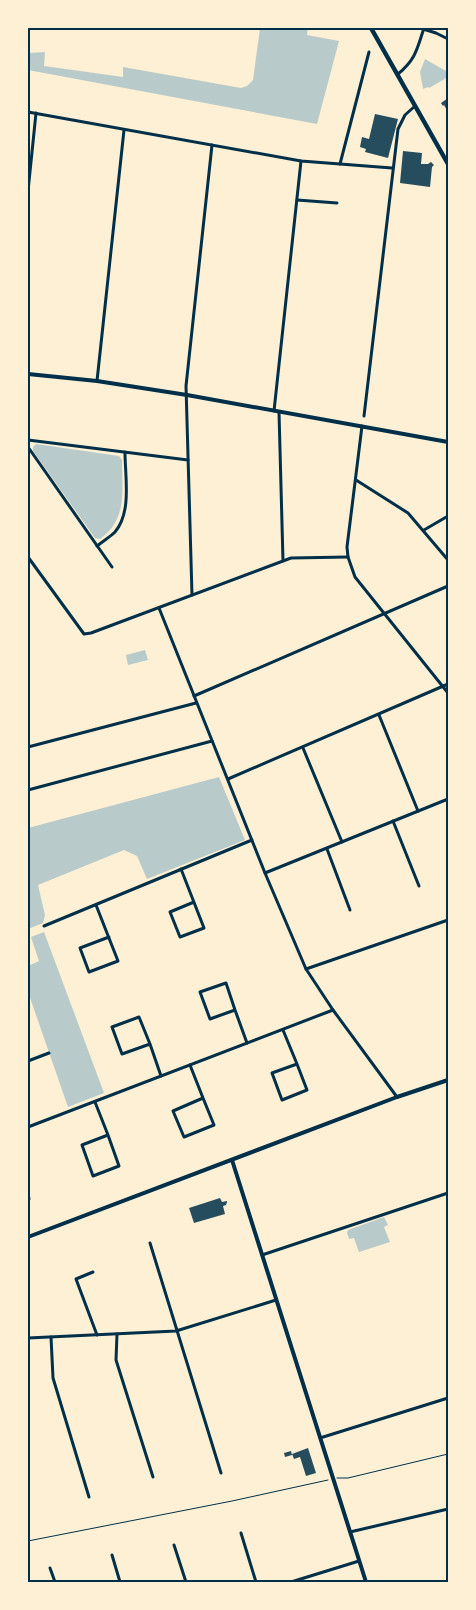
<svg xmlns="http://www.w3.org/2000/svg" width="476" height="1610" viewBox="0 0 476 1610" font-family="Manrope,sans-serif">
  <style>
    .green { fill: #b9caca }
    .building { fill: #264d5e }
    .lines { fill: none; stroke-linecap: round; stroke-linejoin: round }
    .path { stroke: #003049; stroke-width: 1 }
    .minor { stroke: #003049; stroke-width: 3 }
    .tertiary { stroke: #003049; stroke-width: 4 }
    .secondary { stroke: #003049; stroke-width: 4.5 }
    .neatline { fill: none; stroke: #003049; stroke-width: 2 }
  </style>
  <rect width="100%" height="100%" fill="#fdf0d5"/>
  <g class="green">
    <polygon points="260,28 308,28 307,35 339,41 317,124 28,70 28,53 45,52 44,66 123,77 123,67 241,88 247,86 253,80"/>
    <polygon points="425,59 446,71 448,77 429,88 428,87 423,89 420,72"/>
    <path d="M36,444L119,456L122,460C122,490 128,519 100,539L95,538L33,451V447Z"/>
    <polygon points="145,650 148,660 128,665 126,655"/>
    <polygon points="219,777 245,840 147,879 137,856 124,850 38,885 45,915 43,923 28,929 28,828"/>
    <polygon points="44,932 104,1093 68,1107 28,992 28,966 39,961 31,937"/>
    <polygon points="384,1217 388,1225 384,1227 390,1242 359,1252 354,1238 349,1239 347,1233 348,1230"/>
  </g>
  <g class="building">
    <polygon points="448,98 448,112 444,105 443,106 441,103"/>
    <polygon points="375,114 398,119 388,158 365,152 366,149 360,147 362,137 369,139"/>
    <polygon points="403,151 422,153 421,164 428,164 431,162 434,165 432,167 430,187 400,183"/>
    <polygon points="220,1198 222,1202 227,1201 227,1202 226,1205 223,1206 225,1214 194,1223 189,1208"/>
    <polygon points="308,1448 316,1473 306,1476 300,1457 294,1459 292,1454"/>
    <polygon points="291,1451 292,1455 285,1457 284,1453"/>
  </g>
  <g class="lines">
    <g class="path">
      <polyline points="337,1478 348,1478 448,1454"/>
      <polyline points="28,1541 232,1501 328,1480"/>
    </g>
    <g class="minor">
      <polyline points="423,29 436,33 448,39"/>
      <path d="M398,74C416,59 417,49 424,28"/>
      <polyline points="28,112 301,161 392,168"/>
      <polyline points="340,164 369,52"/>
      <polyline points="28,191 36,113"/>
      <polyline points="297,200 337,203"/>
      <polyline points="97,381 124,130"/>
      <polyline points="274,411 301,161"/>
      <polyline points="279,412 283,561"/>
      <polyline points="364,416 398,129 405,115 415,106"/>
      <polyline points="362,426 347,547 348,557 355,577 448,693"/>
      <polyline points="28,440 188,460"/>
      <polyline points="28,447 112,567"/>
      <polyline points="356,480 408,513 448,560"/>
      <polyline points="424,530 448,516"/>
      <path d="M97,546C103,541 110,537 115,532C132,512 125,477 125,452"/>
      <polyline points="28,557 84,634 91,633 291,558 348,557"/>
      <polyline points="192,595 186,386 212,145"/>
      <polyline points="159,608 265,873 306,969 333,1010 397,1097"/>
      <polyline points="194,696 448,586"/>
      <polyline points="379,715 418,811"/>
      <polyline points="28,747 196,703"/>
      <polyline points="303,748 342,842"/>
      <polyline points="228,779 448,684"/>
      <polyline points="28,790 212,741"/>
      <polyline points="393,821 419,886"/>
      <polyline points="327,849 350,910"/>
      <polyline points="181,869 204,928 180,937 170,912 194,902"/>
      <polyline points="265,873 448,799"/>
      <polyline points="96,905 118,961 89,972 80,948 109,937"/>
      <polyline points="44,926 252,840"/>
      <polyline points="306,969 448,920"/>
      <polyline points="235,1010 226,983 200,992 210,1019 235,1010 247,1043"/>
      <polyline points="283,1030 297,1064 272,1073 282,1100 307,1090 297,1064"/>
      <polyline points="150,1044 139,1017 112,1027 122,1054 150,1044 161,1076"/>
      <polyline points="28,1061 49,1053"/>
      <polyline points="190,1065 203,1098 173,1111 184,1137 214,1125 203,1098"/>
      <polyline points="95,1102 108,1135 82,1145 93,1176 119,1166 108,1135"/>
      <polyline points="28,1127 333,1010"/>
      <polyline points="28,1194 29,1199 28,1200"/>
      <polyline points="150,1243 221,1473"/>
      <polyline points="262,1255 448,1193"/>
      <polyline points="93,1272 76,1279 97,1335"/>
      <polyline points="117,1334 116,1360 153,1477"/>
      <polyline points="51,1337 53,1378 89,1497"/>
      <polyline points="28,1338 176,1331 276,1300"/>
      <polyline points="320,1438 448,1398"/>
      <polyline points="350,1532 448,1509"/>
      <polyline points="241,1533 256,1582"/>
      <polyline points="174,1545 186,1582"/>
      <polyline points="112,1555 120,1582"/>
      <polyline points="50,1568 55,1582"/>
      <polyline points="291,1582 359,1561"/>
    </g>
    <g class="tertiary">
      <polyline points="28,374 97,381 187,395 448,442"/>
      <polyline points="232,1160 366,1582"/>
      <polyline points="28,1237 397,1097 448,1080"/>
    </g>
    <polyline class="secondary" points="371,28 448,164"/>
  </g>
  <rect width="476" height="1610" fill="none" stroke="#fdf0d5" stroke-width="58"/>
  <rect x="29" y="29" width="418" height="1552" class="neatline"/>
</svg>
